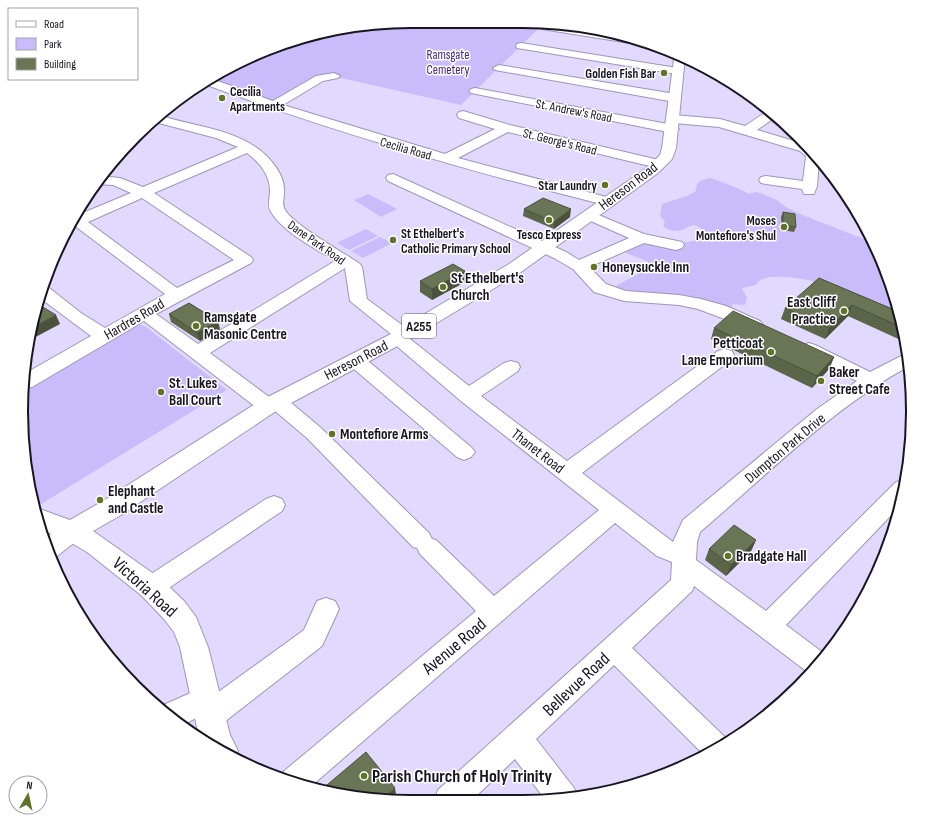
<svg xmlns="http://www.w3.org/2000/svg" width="934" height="823" viewBox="0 0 934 823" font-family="'Sofia Sans Condensed',sans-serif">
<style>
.green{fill:#cabcfa}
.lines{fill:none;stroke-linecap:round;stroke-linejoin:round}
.minor-casing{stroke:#9d96b7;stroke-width:2}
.major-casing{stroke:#9d96b7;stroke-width:2}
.minor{fill:#fff;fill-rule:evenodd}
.major{fill:#fff;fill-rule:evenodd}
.wall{fill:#5b654a}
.shaded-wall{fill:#4a523c}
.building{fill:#6a7556;stroke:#4a523c}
.poi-dot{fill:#5f7425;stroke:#fff;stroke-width:1.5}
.labels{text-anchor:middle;stroke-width:3;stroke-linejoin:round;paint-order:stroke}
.far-park-label{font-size:13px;fill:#44237d;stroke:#fff}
.far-poi-label{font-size:13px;font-weight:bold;fill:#181521;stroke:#fff;text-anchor:end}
.far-street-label{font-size:13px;fill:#181521;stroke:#fff}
.shield{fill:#fff;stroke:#5d5b64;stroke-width:1}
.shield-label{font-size:14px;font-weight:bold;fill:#181521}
.street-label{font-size:15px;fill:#181521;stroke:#fff}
.poi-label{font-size:15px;font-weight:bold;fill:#181521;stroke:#fff;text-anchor:start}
.near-street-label{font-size:18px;fill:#181521;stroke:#fff}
.near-poi-label{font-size:18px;font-weight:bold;fill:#181521;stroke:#fff;text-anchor:start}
.rim{fill:none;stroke:#181521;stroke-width:2}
</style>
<rect width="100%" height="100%" fill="#e1dafe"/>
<g class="green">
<polygon points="412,21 541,26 461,105 323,74 273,103 213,79 239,61 311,34"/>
<path d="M710 178C722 182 739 188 749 194L755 192 760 193 777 200 786 207 800 214 874 243 900 310 901 320C881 310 861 298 840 289 826 283 763 267 756 285L742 288 747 298 745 305 732 304V309L685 305 678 306 663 302 641 303V300L611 289 651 266 647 261 626 253 628 250C637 247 646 243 655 242 671 241 695 247 706 233 690 217 691 231 675 231 671 231 666 228 663 226L665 222 660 216 662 204 687 196 696 191C696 181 701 180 710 178Z"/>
<polygon points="368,194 397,209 381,217 354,200"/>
<polygon points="366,229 378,236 349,250 337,243"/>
<polygon points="380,237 392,243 363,258 351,251"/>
<polygon points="141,325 146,327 227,390 38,506 33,504 22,437 25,390 134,326"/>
</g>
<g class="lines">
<defs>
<g id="minor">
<path d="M537 26C574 27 611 32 646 43L642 45 542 29Z"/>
<polygon points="521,43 677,68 683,71 677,74 517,48 516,46 517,44"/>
<polygon points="499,65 675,94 681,98 675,102 495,70 493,68"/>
<path d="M334 73 340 76 338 78 323 81 283 105 445 154 495 129 459 118 457 115 459 112 463 111 510 125 663 161 665 164 663 167 658 168 508 132 458 158 614 199 616 202 614 205 609 206C472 172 337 133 204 84L212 79 273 101 316 76Z"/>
<polygon points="475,88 673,125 679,129 673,133 471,93 469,91 471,89"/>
<polygon points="769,110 777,116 757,130 804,144 819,160 817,186 814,194 804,194 802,189 766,184 761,183 759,180 761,177 766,176 803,181 806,156 800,151 719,127 674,123 668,119 674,115 720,119 745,126"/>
<path d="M158 115C192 126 232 128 261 151 272 160 284 175 284 189 285 196 281 204 285 210 295 226 343 252 360 264L362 267 367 299 410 331 413 335 410 339 469 386 504 363 511 361 518 363 520 367 518 371 481 396 567 461 718 351 725 349 732 351 734 355 732 359 582 473 673 542 683 520 817 409 857 381 803 353 800 349 803 345 809 343 815 345 870 372 907 353 909 366C831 409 767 475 700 532L697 542 696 560 766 611 896 482 906 480 899 507 786 625 826 655 816 669 810 674 694 586 692 591 632 648 729 741 705 756 614 665 536 739 574 788 577 796 546 801 515 759 471 801H434L438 790 671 580 672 562 657 556 615 523 309 788 280 777 283 772 476 611 420 554 417 548 413 547 307 438 275 411 268 413 261 411 144 321 32 387 25 388 26 373 91 336 40 298 43 286 48 287 81 313 105 328 165 294 75 226H72L78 215 131 193 113 185 96 184 100 176 120 178 143 187 238 147 216 138 151 121ZM247 153C259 162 270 175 270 191 270 198 267 206 271 212 285 234 314 247 335 261L198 344 156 314 251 263 253 260 251 257 154 193ZM142 198 234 260 177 288 88 222ZM345 268 350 301 391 334 389 338 392 342 461 401 599 510 494 596 436 540 432 539 429 533 321 428 283 396 276 394 269 397 210 353Z"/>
<polygon points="393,174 566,252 579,260 629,238 584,218 582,215 584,212 589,211 644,234 682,242 684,245 682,248 676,250 644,243 589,267 606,284 626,291 679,295 701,299 726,306 760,321 763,325 760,329 754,330 698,309 679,305 624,301 594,292 573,269 554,258 388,181 386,178 388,175"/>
<polygon points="355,354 362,356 471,447 475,452 471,457 464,460 457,457 348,364 346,360 348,356"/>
<polygon points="274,496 282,499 285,505 282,511 160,594 151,597 142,594 139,587 142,580 266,499"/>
<polygon points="72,522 80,524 84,531 80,538 56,557 52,558 44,539 64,524"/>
<polygon points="326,598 335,601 339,609 322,646 219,726 209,730 199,726 196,718 181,726 159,707 206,686 216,690 217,693 304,630 317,601"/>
</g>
<polygon id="major" points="675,52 685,57 676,148 672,159 658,173 521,272 405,342 276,411 121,515 93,531 161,579 184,601 196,617 208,647 230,735 238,751 235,759 199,737 180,647 174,632 164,619 141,595 87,552 63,538 41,530 34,509 37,508 70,520 103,501 260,401 391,334 509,264 648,167 660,155 662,148"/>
</defs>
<use href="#minor" class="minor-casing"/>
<use href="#major" class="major-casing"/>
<use href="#minor" class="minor"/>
<use href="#major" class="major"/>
</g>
<g class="wall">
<polygon points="524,209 570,217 554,229 523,216"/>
<polygon points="783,212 796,227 794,232 782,230 781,217"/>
<polygon points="819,278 897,311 900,310 905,342 848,316 825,339 781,319 785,308"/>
<polygon points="420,281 465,282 432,300 420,292"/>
<polygon points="169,314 220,329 200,341 171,322"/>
<polygon points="714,328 834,357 829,369 812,388 711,339"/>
<polygon points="756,540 751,551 726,576 705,560 709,549"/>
</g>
<g class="shaded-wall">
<polygon points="571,209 570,217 554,229 554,222"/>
<polygon points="465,271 465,282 432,300 432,289"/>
<polygon points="852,305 848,316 825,339 829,328"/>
<polygon points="56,315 60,324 28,341 28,336 30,329"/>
<polygon points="218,321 220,329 200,341 197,333"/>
<polygon points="834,357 829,369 812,388 817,376"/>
<polygon points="756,540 751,551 726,576 731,565"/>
<polygon points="395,788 396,795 390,801 381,800"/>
</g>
<g class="building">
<polygon points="543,198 571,209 554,222 524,209"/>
<polygon points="783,212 795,214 796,227 783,225"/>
<polygon points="453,264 465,271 432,289 420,281"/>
<polygon points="819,278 897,311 898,310 900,310 903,328 852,305 829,328 785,308"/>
<polygon points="189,303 218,321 197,333 169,314"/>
<polygon points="38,304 56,315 30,329"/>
<polygon points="733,311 834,357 817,376 714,328"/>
<polygon points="734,525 756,540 731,565 709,549"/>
<polygon points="366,752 395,788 381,800 321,790"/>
</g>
<g class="poi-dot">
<circle cx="664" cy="73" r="4"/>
<circle cx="222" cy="98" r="4"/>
<circle cx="605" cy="185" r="4"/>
<circle cx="549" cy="220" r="4"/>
<circle cx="784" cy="227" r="4"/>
<circle cx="393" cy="240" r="4"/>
<circle cx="594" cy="267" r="4"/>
<circle cx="443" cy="287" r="4"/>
<circle cx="844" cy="311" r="4"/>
<circle cx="196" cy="326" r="4"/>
<circle cx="771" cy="352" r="4"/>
<circle cx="821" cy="381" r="4"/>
<circle cx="161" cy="392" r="4"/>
<circle cx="332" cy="434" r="4"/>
<circle cx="100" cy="500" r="4"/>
<circle cx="728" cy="556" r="4"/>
<circle cx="364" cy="776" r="4"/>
</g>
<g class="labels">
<g class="far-park-label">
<text x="448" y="59">Ramsgate<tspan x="448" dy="15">Cemetery</tspan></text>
</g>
<g class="far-poi-label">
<text x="656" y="78">Golden Fish Bar</text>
<text x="230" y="96" text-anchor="start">Cecilia<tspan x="230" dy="15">Apartments</tspan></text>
<text x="597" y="190">Star Laundry</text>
<text x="776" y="225">Moses<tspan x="776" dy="15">Montefiore's Shul</tspan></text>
<text x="401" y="238" text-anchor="start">St Ethelbert's<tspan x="401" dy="15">Catholic Primary School</tspan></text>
<text x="549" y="239" text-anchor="middle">Tesco Express</text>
</g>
<g class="far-street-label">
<text transform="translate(574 110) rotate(11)" y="5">St. Andrew's Road</text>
<text transform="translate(560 141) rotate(14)" y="5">St. George's Road</text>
<text transform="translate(406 148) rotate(16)" y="5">Cecilia Road</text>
<text transform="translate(317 242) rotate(35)" y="5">Dane Park Road</text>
</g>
<rect class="shield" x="402" y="314" width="34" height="24" rx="3"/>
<g class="shield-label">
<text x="419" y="331">A255</text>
</g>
<g class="street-label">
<text transform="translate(628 186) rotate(-37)" y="5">Hereson Road</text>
<text transform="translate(134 319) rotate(-30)" y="5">Hardres Road</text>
<text transform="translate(356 360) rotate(-27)" y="5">Hereson Road</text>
<text transform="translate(785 448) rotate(-40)" y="5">Dumpton Park Drive</text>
<text transform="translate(538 451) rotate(38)" y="5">Thanet Road</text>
</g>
<g class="poi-label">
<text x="602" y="272">Honeysuckle Inn</text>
<text x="451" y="283">St Ethelbert's<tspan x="451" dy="17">Church</tspan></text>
<text x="836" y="307" text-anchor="end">East Cliff<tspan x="836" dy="17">Practice</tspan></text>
<text x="204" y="322">Ramsgate<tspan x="204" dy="17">Masonic Centre</tspan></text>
<text x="763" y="348" text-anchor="end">Petticoat<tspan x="763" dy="17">Lane Emporium</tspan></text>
<text x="829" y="377">Baker<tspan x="829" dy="17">Street Cafe</tspan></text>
<text x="169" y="388">St. Lukes<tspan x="169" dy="17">Ball Court</tspan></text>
<text x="340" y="439">Montefiore Arms</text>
<text x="108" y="496">Elephant<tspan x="108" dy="17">and Castle</tspan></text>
<text x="736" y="561">Bradgate Hall</text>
</g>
<g class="near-street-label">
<text transform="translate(145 587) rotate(42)" y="6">Victoria Road</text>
<text transform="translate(454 646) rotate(-40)" y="6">Avenue Road</text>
<text transform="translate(576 684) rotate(-43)" y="6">Bellevue Road</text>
</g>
<g class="near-poi-label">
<text x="372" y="782">Parish Church of Holy Trinity</text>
</g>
</g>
<path d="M0 0H934V823H0ZM411 28H523A383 383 0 0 1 906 411V412A383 383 0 0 1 523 795H411A383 383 0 0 1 28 412V411A383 383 0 0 1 411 28Z" fill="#fff" fill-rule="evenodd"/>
<path class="rim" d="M411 28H523A383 383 0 0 1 906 411V412A383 383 0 0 1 523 795H411A383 383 0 0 1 28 412V411A383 383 0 0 1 411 28Z"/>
<rect x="8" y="8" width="130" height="72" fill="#ffffff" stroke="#a3a1a6"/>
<rect x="16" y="21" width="20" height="6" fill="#ffffff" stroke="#a3a1a6"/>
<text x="44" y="28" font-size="12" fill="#181521">Road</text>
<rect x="16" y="38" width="20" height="12" fill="#cabcfa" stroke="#a3a1a6"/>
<text x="44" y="48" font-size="12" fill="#181521">Park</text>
<rect x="16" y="58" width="20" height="12" fill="#6a7556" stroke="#a3a1a6"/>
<text x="44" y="68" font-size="12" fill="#181521">Building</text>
<g transform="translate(28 795) rotate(9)"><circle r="19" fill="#ffffff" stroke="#a3a1a6"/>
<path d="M0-3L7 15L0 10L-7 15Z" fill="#5f7425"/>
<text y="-6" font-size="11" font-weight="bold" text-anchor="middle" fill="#181521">N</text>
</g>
</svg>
